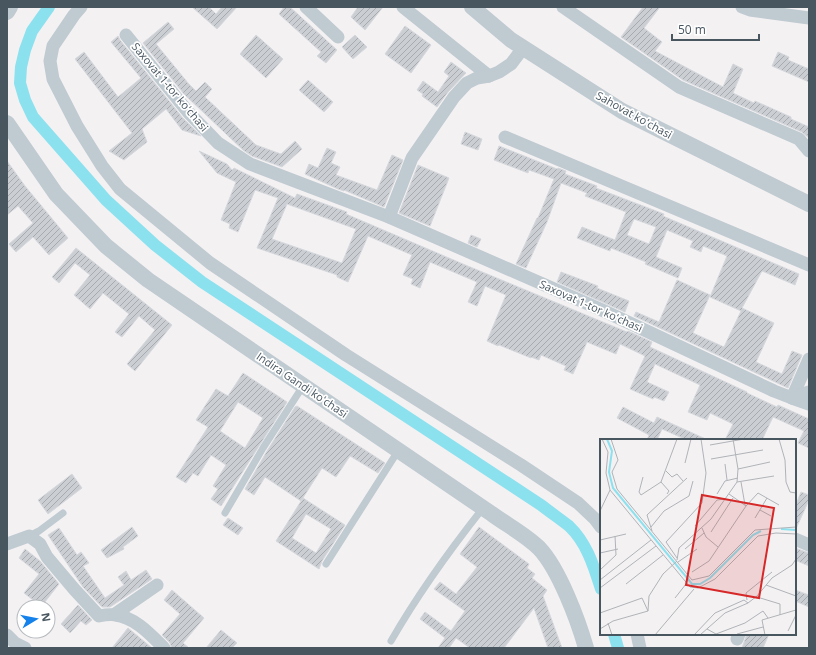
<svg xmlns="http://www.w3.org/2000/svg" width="816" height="655" viewBox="0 0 816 655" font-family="'Open Sans',sans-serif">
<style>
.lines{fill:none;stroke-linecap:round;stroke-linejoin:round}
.canal{stroke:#8ce1ef;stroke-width:12}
.building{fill:url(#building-hatch);stroke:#d5d8dd;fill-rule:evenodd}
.service{stroke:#bfcad1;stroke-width:7}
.minor{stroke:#bfcad1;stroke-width:13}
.tertiary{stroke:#bfcad1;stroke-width:16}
.labels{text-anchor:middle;stroke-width:3.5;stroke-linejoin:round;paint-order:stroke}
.street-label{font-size:11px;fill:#485660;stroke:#fff}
.inset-river{fill:none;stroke:#8ce1ef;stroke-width:2}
.inset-road{fill:none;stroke:#afb3b8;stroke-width:1}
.view{fill:#d62828;fill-opacity:0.15;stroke:#d62828;stroke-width:2}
.inset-edge{fill:none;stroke:#485660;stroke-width:2}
</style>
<defs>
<pattern id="building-hatch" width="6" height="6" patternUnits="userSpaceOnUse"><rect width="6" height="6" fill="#cbcfd4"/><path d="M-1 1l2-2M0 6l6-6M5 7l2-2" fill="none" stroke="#a7abaf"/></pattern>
</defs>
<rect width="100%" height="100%" fill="#f4f1f2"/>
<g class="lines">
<g class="canal">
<path d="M49 7 32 31 25 50 21 67 20 83 25 100 33 117 106 200 155 245 202 282 541 505C550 512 560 519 569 526 587 543 594 567 601 589"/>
<polyline points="614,634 618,648"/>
</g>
</g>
<g class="building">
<polygon points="192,7 209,7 216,14 222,7 237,7 217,29"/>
<polygon points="284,7 290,7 337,50 326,63 317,56 321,52 279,14"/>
<polygon points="358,7 383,7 365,30 351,17"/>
<polygon points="643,7 660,7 644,28 662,42 655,51 723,87 733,64 743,69 733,93 754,103 755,101 791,117 791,119 809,127 809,138 802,132 683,80 621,37"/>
<polygon points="168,22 174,29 156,44 188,83 196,91 205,82 212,89 205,97 256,145 281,154 295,141 302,149 282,167 252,156 243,150 184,94 143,43"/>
<polygon points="405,26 431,45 411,73 385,54"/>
<polygon points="256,35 283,59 266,78 240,54"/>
<polygon points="355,35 367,47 353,59 342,47"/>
<polygon points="118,36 120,40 182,117 201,136 182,130 166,109 142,129 147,142 124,160 109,151 132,133 75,59 84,52 118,97 141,78 111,42"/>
<polygon points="778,52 789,57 788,60 809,69 809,82 772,66"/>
<polygon points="451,62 466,73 448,92 437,107 422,96 423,94 417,90 423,81 438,92 449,76 444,72"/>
<polygon points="308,80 333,102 324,112 299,90"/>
<polygon points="465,132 482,139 478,150 461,144"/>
<path d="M499 146 557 169 558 168 566 171 565 174 597 186 596 188 664 214 663 216 799 274 795 285 762 271 742 308 774 323 756 362 782 374 792 351 802 355 788 388 634 316 636 312 659 322 677 280 710 295 693 333 724 347 741 311 710 297 727 256 703 246 701 252 690 247 693 241 667 230 656 257 682 268 678 278 645 264 646 262 611 248 610 251 577 238 582 227 615 240 626 212 585 196 587 193 561 183 547 222 526 268 516 264 537 218H538L554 179 529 170 528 173 494 160ZM634 219 656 227 649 244 627 235Z"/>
<polygon points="327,148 336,152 331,163 340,167 336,175 377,190 392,155 403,160 384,207 344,190 344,191 338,189 305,174 309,164 318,168"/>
<path d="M199 151 227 164 232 170 234 168 295 198 297 194 347 212 346 214 463 264 627 332 628 331 652 342 650 347 747 392V393L777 407 778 405 809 419V448L798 443 804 431 773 417 762 440H725L733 424 710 413 707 420 688 412 700 385 655 364 647 382 669 392 664 401 654 397 653 399 630 389 645 356 620 344 616 354 587 342 573 374 564 370 566 366 541 355 539 360 531 357V358L499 345 498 346 487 341 506 295 485 286 477 306 468 302 477 282 430 262 420 288 411 284 413 279 403 275 412 255 368 236 348 282 337 277V275L257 248 278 198 255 190 238 232 229 228 230 224 221 220 236 182 217 173ZM287 204 356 229 342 263 272 239Z"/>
<polygon points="7,161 25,186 68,238 49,255 33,237 16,252 9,244 33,223 18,206 7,215"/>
<polygon points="418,165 449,178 430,226 399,213"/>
<polygon points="471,235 481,239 477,247 468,243"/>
<polygon points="76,248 172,325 135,371 127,364 155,330 139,316 122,337 115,332 129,314 103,293 90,309 74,295 90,275 75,263 59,283 52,277"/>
<polygon points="561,272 598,286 597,288 629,301 625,312 557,282"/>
<path d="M243 373 287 402 221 506 211 499 218 489 213 486 226 465 211 455 198 476 193 473 186 483 176 477 208 427 196 420 216 389 228 396ZM238 402 263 418 245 448 220 431Z"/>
<polygon points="297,406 385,463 378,473 350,456 336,477 322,468 301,501 265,477 254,495 245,489 267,451 295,407"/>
<polygon points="623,407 654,423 657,417 708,440 687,440 662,429 657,440 647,440 649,435 617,418"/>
<polygon points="72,474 82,488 48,514 38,500"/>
<polygon points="801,492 809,495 809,500 795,531 795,507"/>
<path d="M303 498 345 525 322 561 319 569 276 541ZM306 514 331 529 316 553 292 538Z"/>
<polygon points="228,518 243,528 238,535 223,525"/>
<polygon points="132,527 138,536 123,547 124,549 107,558 101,550"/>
<polygon points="479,527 529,564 527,568 535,574 532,578 547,590 543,596 562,648 548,648 534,608 504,648 470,648 456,638 449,648 438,648 445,638 420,619 425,612 451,631 465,611 434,589 440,582 456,594 477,567 460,554"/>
<polygon points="59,528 77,555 81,552 89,563 83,566 105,598 124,585 118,577 126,571 131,580 146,570 152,579 110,607 102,607 83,587 48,535"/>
<polygon points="795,548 809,553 809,566 795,560"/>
<polygon points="25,549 40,561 59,584 41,607 27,607 33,600 24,593 39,574 19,558"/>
<polygon points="172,590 204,618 183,643 189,648 172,648 170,643 162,635 180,614 164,600"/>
<polygon points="795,590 809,595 809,607 795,601"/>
<polygon points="78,605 92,620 86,625 81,621 70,633 61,624"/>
<polygon points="128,628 152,648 153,648 112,648"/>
<polygon points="221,630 237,643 232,648 206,648"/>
<polygon points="747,634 769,634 763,648 742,648"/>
</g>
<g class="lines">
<g class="service">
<polyline points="225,513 263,448 303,386"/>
<polyline points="29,536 39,531 63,513"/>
<polyline points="326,564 398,451"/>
<path d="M391 641C418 594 449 551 483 508"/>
</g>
<g class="minor">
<polyline points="81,7 74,15 53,46 50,61 53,79 77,126 102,166 120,189 210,263 346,355 521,465 578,503 595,519 601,527"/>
<polyline points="306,7 338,37"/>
<polyline points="403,7 489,76"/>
<polyline points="563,7 679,87 799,139 809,151"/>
<polyline points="742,7 750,10 809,18"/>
<polyline points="126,35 188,112 218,143 250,164 389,217 602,310 774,391 792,398 809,359"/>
<polyline points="505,137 809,265"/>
<polyline points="389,217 412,158 454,97 467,83 477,78 489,76 499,72 511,64 523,48"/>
<polyline points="792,398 809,404"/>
<polyline points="792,398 809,392"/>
<polyline points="795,539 809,545"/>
<path d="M7 544 29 536 40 544 47 557 74 589 99 616C104 615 110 614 115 615 135 617 151 635 164 648"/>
<polyline points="115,614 157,585"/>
<polyline points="637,634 640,648"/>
<polyline points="7,635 15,643 25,648"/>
<polyline points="737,639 739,634"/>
</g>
<g class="tertiary">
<polyline points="472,7 511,40 622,111 809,204"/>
<polyline points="7,12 10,7"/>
<path d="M7 123 56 194 106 246 148 280 492 514C507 525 526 535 539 548 559 569 578 620 586 648"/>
</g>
</g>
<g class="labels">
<g class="street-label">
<text transform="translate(170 87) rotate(50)" y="4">Saxovat 1-tor koʻchasi</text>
<text transform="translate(634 115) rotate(29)" y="4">Sahovat koʻchasi</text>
<text transform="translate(591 306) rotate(24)" y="4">Saxovat 1-tor koʻchasi</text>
<text transform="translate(302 385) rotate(34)" y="4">Indira Gandi koʻchasi</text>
</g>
</g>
<g transform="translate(600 439)">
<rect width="196" height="196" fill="#f4f1f2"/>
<path class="inset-river" d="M7 0 12 12 9 33 13 49 92 145H100L110 139 153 96 161 92M181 90 196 91"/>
<path class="inset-road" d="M2 0 8 13 6 34 10 51 90 148 98 149 115 140 158 97 176 94 196 95M11 0 18 21 12 33 17 50 92 141 109 137 155 91 196 88M179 0 185 21 186 43 190 53 196 54M110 6 144 0M111 20 163 11M85 24 91 0M125 25 127 41M138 30 170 23M66 32 72 38 77 35 83 42M43 38 39 53 41 56 61 43 77 0M61 43 69 52 67 55M137 43 174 37M141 43 145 66M117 55 125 42 138 39M146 67 158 54 179 66M160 71 171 77M0 72 10 51M155 79 167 59M95 87 117 61 125 60M51 88 64 72 89 57 93 42M102 89 106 98 118 108M52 92 47 76 87 39M111 93 133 59M0 101 26 95M85 110 104 94M0 114 18 110M77 119 66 103 102 64 106 34 101 0M77 121 79 109 111 80 137 43 138 30 133 0M78 123 97 110M0 131 16 116 15 97M92 133 109 122 146 67 129 55M0 141 51 101M26 145 63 116M166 146 196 157M0 149 56 107M157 158 180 165V176M75 159 86 145M147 161 146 154 172 133M48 172 49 157 63 135 77 122M0 174 42 159 48 172M8 184 12 196M0 190 13 182 48 172M107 190 116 195 145 184 163 172 168 179M188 192 196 176M137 195 163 188M55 196 94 150M94 196 115 174 144 161 148 164M100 196 125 174 148 164 157 157 172 139 192 126 196 120M165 196 162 181 196 171"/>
<path class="view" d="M102 56 174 69 159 159 86 146Z"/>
<rect width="196" height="196" class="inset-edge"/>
</g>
<rect width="816" height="655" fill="none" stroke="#485660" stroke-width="16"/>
<g transform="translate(36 619) rotate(80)"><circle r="19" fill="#ffffff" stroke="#b6bbbf"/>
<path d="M0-3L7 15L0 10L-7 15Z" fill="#1581ea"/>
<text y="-6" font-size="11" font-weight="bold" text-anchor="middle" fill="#485660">N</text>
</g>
<path d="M672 34v6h87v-6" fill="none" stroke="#485660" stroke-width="2"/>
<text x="678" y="34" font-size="12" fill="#485660" stroke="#ffffff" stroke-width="3" paint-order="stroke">50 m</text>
</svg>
